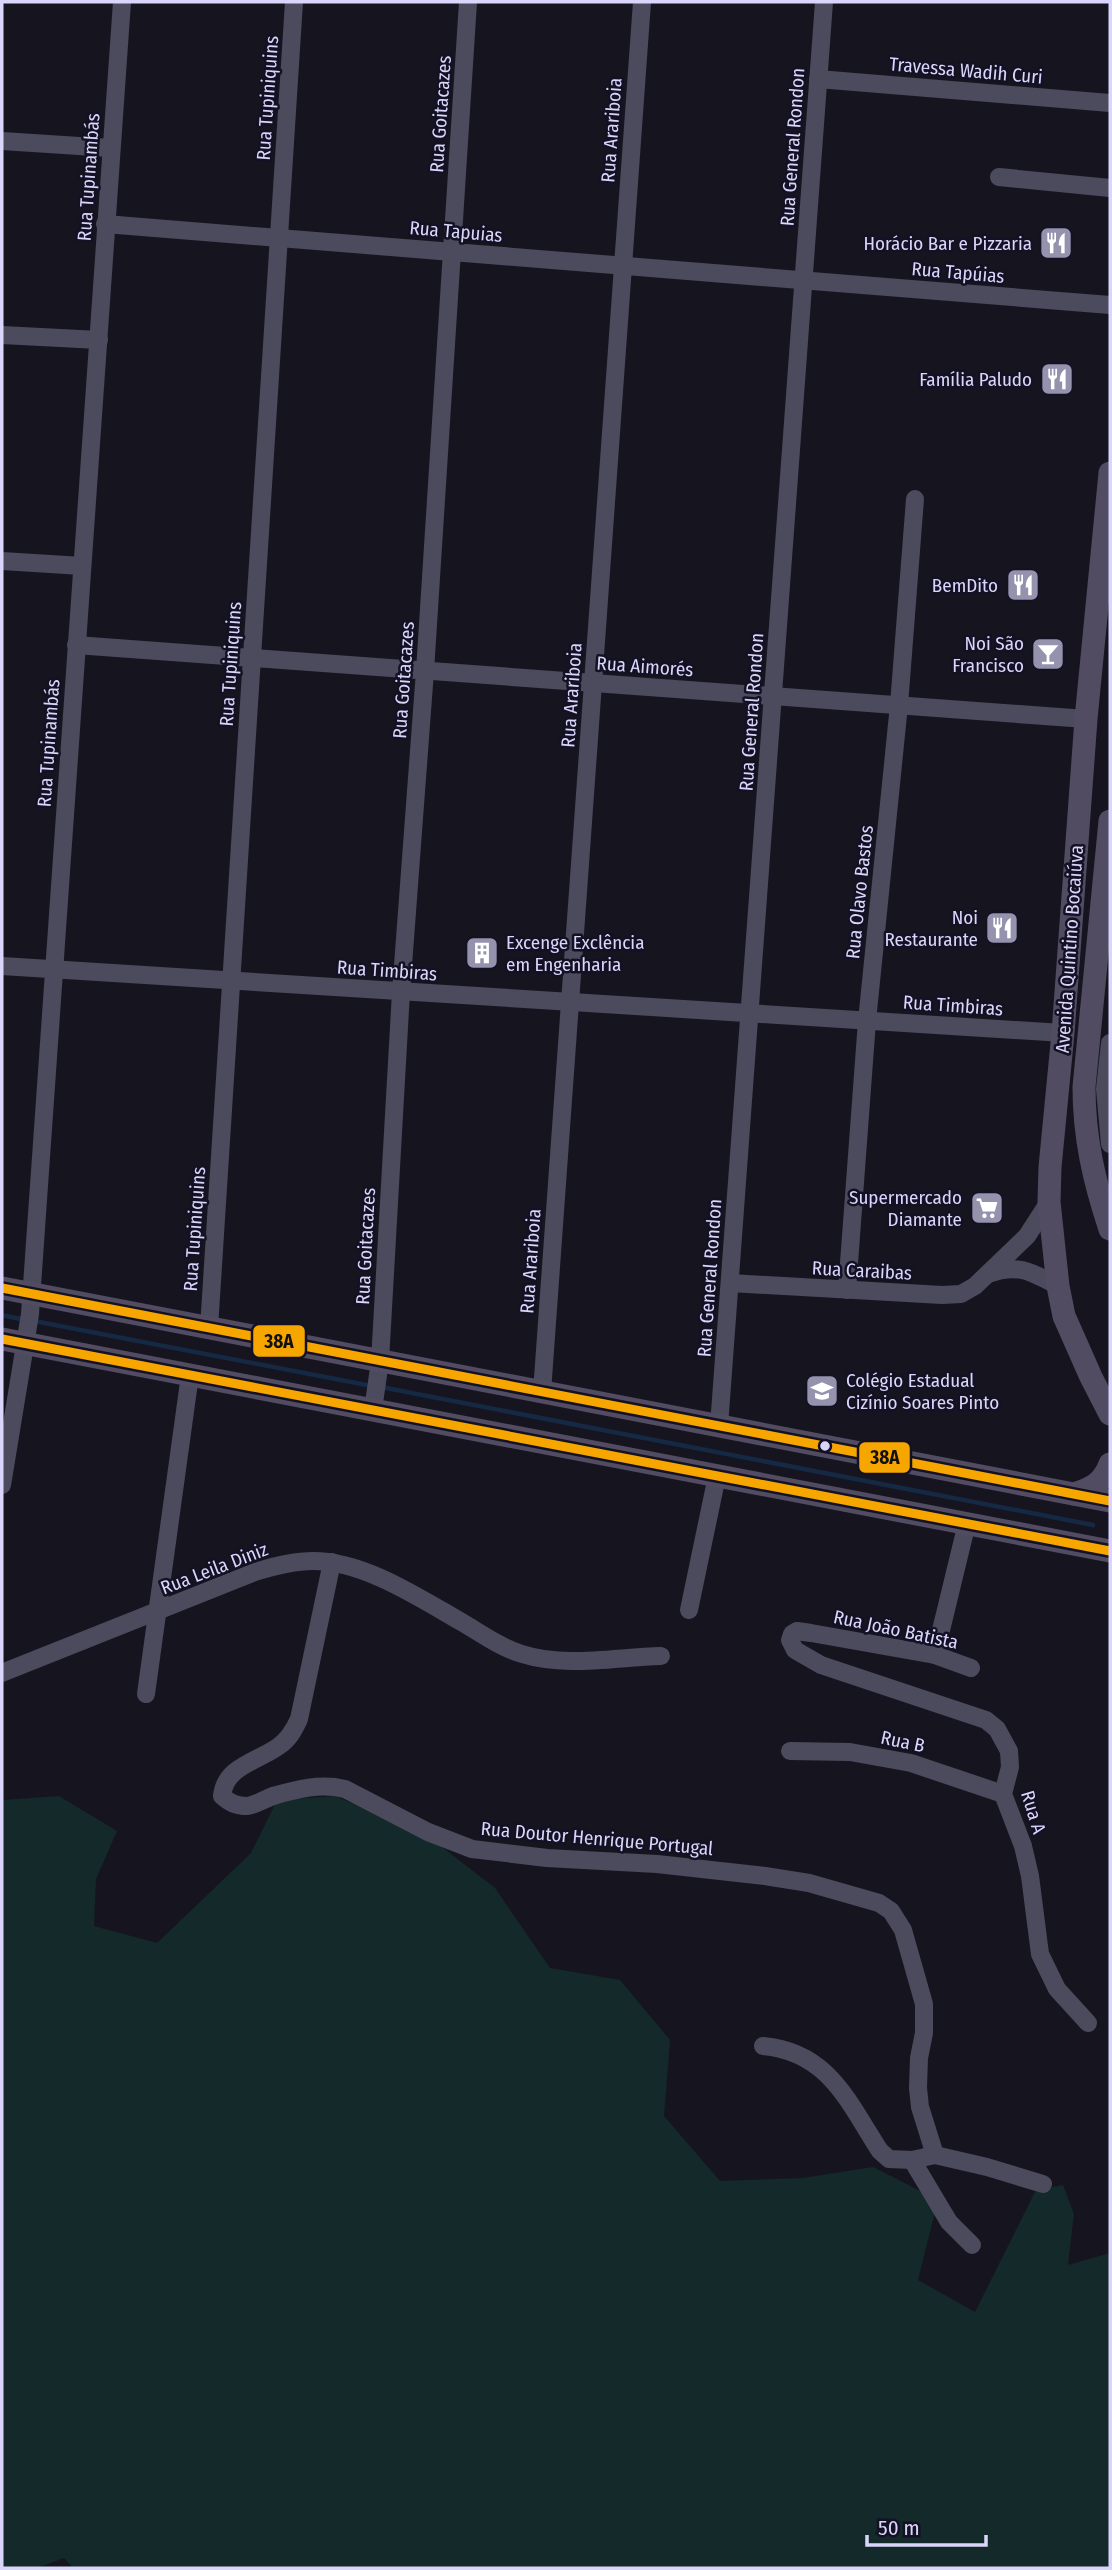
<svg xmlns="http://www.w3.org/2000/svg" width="1112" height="2570" viewBox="0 0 1112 2570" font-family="'Fira Sans Condensed',sans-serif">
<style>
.green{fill:#142929}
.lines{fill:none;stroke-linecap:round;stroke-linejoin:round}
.stream{stroke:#152844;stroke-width:4.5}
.minor{stroke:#4c4b5e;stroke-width:18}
.major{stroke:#524c62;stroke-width:23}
.bus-1-casing{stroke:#131123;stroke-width:14}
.bus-1{stroke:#f7a600;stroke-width:9}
.bus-dot{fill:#dad6fb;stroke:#131123;stroke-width:2.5}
.labels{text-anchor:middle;stroke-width:5;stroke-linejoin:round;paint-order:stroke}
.street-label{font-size:19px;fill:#dad6fb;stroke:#131123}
.poi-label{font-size:19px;fill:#dad6fb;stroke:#131123;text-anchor:end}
.line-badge{stroke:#131123;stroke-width:2.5}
.pale-badge-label{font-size:19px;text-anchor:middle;font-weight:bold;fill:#111}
</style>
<rect width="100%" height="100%" fill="#16151f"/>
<polygon class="green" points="59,1796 117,1831 96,1879 94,1926 157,1943 251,1853 277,1800 335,1796 429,1837 495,1888 550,1968 620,1980 670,2040 664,2116 720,2181 803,2178 873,2167 938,2200 918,2280 975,2312 1036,2190 1063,2185 1074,2214 1068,2265 1110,2253 1110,2568 73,2568 64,2558 37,2568 2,2568 2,1800"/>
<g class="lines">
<g class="stream">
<polyline points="2,1315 25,1320"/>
<polyline points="34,1321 372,1386"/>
<polyline points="381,1387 1093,1525"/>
</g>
<g class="minor">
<polyline points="818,79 1110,103"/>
<polyline points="2,141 110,148"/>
<polyline points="999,177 1110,188"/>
<polyline points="105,224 1110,305"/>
<polyline points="2,335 99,340"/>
<polyline points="2,561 82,566"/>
<polyline points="76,645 1086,719"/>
<polyline points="2,966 1063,1033"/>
<polyline points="1110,1043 1105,1089 1110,1144"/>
<path d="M988 1274C1018 1263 1032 1272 1058 1286"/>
<polyline points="730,1283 942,1295 961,1294 975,1286 1027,1236 1049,1202"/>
<polyline points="847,1290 867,1021 899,705 915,499"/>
<polyline points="209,1328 294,2"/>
<polyline points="542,1392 642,2"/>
<polyline points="373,1410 380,1361 401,992 425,671 468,2"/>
<polyline points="719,1426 824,2"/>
<polyline points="2,1485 30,1314 122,2"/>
<path d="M332 1562 299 1719C294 1730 289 1739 279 1746 257 1762 225 1766 222 1796 230 1803 236 1806 247 1806 256 1805 265 1799 273 1796 297 1789 321 1783 345 1789L428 1832 472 1849 547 1858 657 1864 765 1876 809 1883 879 1903 891 1911 903 1930 924 2004V2033L919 2058 918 2088 920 2107 935 2155"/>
<polyline points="689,1610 717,1476"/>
<polyline points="935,1655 967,1523"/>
<polyline points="971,1668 935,1655 811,1633 797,1631 792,1634 790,1640 795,1650 821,1665 986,1720 997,1729 1009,1751 1010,1767 1003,1794 1023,1846 1030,1876 1040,1954 1057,1989 1088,2023"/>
<path d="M2 1673 255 1572C274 1566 293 1561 313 1561 365 1561 421 1599 465 1624 483 1635 502 1648 522 1654 566 1668 616 1657 661 1656"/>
<polyline points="146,1694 190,1375"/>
<polyline points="790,1751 850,1752 911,1763 1003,1794"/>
<path d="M763 2046C829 2052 848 2102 880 2151L889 2159 912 2160"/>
<polyline points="972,2245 949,2222 912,2160 935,2155 987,2167 1043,2184"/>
</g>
<g class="major">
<polyline points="1110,473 1086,719 1063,1033 1050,1167 1049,1202 1058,1286 1064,1316 1091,1377 1110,1414"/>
<path d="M1110 821 1084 1087C1084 1137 1094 1181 1110 1229"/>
<polyline points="2,1288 1110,1501"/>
<polyline points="2,1339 1110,1551"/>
<path d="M1074 1494C1092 1488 1103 1483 1110 1464"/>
</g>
<defs>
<g id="bus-1">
<polyline points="2,1288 1110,1501"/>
<polyline points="2,1339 1110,1551"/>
</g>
</defs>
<use href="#bus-1" class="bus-1-casing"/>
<use href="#bus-1" class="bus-1"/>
</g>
<defs>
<symbol id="restaurant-square" viewBox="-11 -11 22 22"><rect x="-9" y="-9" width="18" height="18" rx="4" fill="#9592ae" stroke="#131123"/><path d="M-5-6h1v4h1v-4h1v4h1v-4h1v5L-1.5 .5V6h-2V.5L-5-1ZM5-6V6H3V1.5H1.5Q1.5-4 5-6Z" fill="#fff"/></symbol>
<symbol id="bar-square" viewBox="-11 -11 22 22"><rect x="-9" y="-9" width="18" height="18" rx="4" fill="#9592ae" stroke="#131123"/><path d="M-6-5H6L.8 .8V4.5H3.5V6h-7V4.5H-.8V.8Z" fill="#fff"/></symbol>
<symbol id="building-square" viewBox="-11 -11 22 22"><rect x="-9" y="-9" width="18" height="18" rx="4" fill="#9592ae" stroke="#131123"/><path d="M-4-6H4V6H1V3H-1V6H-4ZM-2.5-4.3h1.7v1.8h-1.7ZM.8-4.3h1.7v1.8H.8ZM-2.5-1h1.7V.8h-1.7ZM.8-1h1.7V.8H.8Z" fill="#fff"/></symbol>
<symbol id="supermarket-square" viewBox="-11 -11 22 22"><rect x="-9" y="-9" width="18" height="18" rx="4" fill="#9592ae" stroke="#131123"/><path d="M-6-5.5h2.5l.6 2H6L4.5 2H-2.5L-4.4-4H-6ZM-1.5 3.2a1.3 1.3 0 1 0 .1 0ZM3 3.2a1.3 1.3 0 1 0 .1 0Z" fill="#fff"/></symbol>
<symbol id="school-square" viewBox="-11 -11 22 22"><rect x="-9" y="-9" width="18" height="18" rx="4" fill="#9592ae" stroke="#131123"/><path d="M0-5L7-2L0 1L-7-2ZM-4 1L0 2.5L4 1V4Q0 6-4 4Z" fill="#fff"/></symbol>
</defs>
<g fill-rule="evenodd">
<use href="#restaurant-square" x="1037" y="224" width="38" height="38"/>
<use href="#restaurant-square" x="1038" y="360" width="38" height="38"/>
<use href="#restaurant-square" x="1004" y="566" width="38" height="38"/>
<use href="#bar-square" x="1029" y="635" width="38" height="38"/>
<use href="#restaurant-square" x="983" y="909" width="38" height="38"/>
<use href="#building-square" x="463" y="934" width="38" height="38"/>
<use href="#supermarket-square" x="968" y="1189" width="38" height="38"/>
<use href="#school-square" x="803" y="1372" width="38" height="38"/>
</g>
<circle class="bus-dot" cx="825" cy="1446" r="6"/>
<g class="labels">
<g class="street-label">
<text transform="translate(966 70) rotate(5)" y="7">Travessa Wadih Curi</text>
<text transform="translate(267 98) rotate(-86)" y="7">Rua Tupiniquins</text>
<text transform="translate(440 114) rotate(-86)" y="7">Rua Goitacazes</text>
<text transform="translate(611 130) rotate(-86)" y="7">Rua Arariboia</text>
<text transform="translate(792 147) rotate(-86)" y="7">Rua General Rondon</text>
<text transform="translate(88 177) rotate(-86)" y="7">Rua Tupinambás</text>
<text transform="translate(456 231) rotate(5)" y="7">Rua Tapuias</text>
<text transform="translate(958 272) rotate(5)" y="7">Rua Tapúias</text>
<text transform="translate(230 664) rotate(-86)" y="7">Rua Tupiniquins</text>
<text transform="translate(645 666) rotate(4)" y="7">Rua Aimorés</text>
<text transform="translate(403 680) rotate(-86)" y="7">Rua Goitacazes</text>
<text transform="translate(571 695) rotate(-86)" y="7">Rua Arariboia</text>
<text transform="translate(751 712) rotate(-86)" y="7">Rua General Rondon</text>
<text transform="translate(48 743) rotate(-86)" y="7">Rua Tupinambás</text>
<text transform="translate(859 892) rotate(-84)" y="7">Rua Olavo Bastos</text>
<text transform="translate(1069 949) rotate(-86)" y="7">Avenida Quintino Bocaiúva</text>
<text transform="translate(387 970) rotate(4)" y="7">Rua Timbiras</text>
<text transform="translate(953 1005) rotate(4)" y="7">Rua Timbiras</text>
<text transform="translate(194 1229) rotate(-86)" y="7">Rua Tupiniquins</text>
<text transform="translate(365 1246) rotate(-87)" y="7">Rua Goitacazes</text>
<text transform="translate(530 1261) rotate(-86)" y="7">Rua Arariboia</text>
<text transform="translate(862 1270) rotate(3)" y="7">Rua Caraibas</text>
<text transform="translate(709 1278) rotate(-86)" y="7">Rua General Rondon</text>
<text transform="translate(214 1568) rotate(-21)" y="7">Rua Leila Diniz</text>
<text transform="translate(896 1629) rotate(12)" y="7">Rua João Batista</text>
<text transform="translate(903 1741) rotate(12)" y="7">Rua B</text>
<text transform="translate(1034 1812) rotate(73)" y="7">Rua A</text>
<text transform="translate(597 1838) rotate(5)" y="7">Rua Doutor Henrique Portugal</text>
</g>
<g class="poi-label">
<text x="1032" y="250">Horácio Bar e Pizzaria</text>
<text x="1032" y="386">Família Paludo</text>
<text x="998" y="592">BemDito</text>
<text x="1024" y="650">Noi São<tspan x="1024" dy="22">Francisco</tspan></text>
<text x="978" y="924">Noi<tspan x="978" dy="22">Restaurante</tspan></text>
<text x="506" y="949" text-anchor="start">Excenge Exclência<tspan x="506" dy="22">em Engenharia</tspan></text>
<text x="962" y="1204">Supermercado<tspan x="962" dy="22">Diamante</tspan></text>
<text x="846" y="1387" text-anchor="start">Colégio Estadual<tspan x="846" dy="22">Cizínio Soares Pinto</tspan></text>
</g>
</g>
<g class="line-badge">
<rect x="252" y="1324" width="54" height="34" rx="7" fill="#f7a600"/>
<rect x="858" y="1441" width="53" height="33" rx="7" fill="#f7a600"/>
</g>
<g class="pale-badge-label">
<text x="279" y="1348">38A</text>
<text x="885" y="1464">38A</text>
</g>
<rect width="1112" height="2570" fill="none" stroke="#dad6fb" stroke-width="7"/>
<path d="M867 2535v10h119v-10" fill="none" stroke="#dad6fb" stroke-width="3.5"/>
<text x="878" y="2535" font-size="21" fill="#dad6fb" stroke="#131123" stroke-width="5" paint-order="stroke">50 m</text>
</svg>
